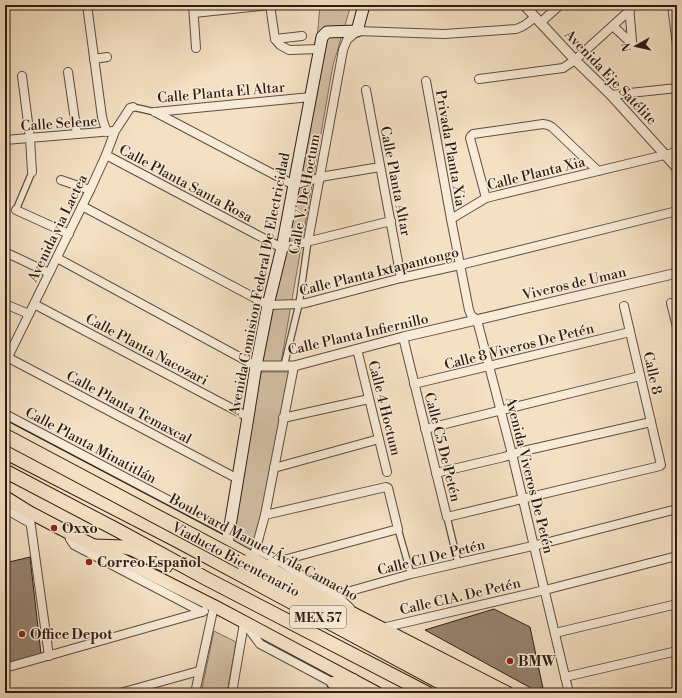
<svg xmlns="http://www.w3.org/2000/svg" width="682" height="698" viewBox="0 0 682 698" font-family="'Libre Bodoni',serif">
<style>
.green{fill:#d3bfa5;stroke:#816e5c}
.building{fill:#95826f;stroke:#2f1c13}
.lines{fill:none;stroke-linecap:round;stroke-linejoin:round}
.pedestrian-casing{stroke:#604d3f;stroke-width:8}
.minor-casing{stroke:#604d3f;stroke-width:10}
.tertiary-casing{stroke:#604d3f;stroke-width:11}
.secondary-casing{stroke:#2f1c13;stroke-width:13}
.primary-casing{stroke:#2f1c13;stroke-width:14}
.trunk-casing{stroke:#2f1c13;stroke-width:15}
.motorway-casing{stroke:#2f1c13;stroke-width:16}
.pedestrian{stroke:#f8ebd8;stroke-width:5.5}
.minor{stroke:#f8ebd8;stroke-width:8}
.tertiary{stroke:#f8ebd8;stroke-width:9}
.secondary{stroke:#f8ebd8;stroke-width:11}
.primary{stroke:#f4e0c3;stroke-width:12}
.trunk{stroke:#f4e0c3;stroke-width:13}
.motorway{stroke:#f4e0c3;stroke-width:14}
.motorway-bridge-casing{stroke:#2f1c13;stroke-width:16;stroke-linecap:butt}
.motorway-bridge{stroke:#f4e0c3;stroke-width:14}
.poi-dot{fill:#8f2418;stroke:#f8ebd8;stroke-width:1.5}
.labels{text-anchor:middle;stroke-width:3;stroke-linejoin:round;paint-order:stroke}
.shield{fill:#f8ebd8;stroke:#6b5a4e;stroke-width:1}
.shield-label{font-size:13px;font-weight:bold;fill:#2f1c13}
.street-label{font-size:14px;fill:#2f1c13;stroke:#f8ebd8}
.poi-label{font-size:14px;font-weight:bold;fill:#2f1c13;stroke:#f8ebd8;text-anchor:start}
</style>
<rect width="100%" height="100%" fill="#f4e0c3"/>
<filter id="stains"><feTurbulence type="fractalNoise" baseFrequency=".005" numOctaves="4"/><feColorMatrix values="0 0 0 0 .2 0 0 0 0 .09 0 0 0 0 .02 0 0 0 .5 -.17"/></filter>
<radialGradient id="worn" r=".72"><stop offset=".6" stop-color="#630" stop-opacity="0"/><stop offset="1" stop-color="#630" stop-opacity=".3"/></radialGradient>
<g class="green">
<polygon points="320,5 351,5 333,65 281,362 256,362 314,73"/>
<polygon points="260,372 291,372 259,562 227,544"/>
<polygon points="214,631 236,642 227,693 201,693"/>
</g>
<g class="building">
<polygon points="30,557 41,654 5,664 5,563"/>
<polygon points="494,609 530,627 544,693 540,693 425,630"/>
</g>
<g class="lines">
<defs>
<g id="pedestrian">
<polyline points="133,107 155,112"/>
<polyline points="16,210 32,172"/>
<polyline points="284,366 299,304 308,241"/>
<polyline points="447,517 458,563"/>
<polyline points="398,529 411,574"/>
</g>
<g id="minor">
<polyline points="87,5 102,117 104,124 107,132"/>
<polyline points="193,5 196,48"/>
<polyline points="270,5 275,39 280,45 289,50 320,49"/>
<polyline points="672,5 677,45"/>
<polyline points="629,6 632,41"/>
<polyline points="194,13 270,5"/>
<polyline points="540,23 560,5"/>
<polyline points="613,26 630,42 632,41"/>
<polyline points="275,39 302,36"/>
<polyline points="94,59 107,57"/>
<polyline points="68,72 77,134"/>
<polyline points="22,76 30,138 32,172"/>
<polyline points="479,79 563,68 575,60 630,10"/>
<polyline points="426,81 451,219 469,310 471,315 477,320 512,454 569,693"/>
<polyline points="366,90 401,278"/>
<polyline points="611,95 677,88"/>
<polyline points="155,112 294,185 326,176 380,167"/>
<polyline points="155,112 311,97"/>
<polyline points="5,140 113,131"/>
<polyline points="106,155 282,248 391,221"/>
<polyline points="61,180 90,190"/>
<polyline points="486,198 470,138 471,136 473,134 543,124 548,125 552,127 598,171"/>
<polyline points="82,206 268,305 299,304 306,303 401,278 460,265 677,211"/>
<polyline points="16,210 69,234"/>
<polyline points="451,219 486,198 677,152"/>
<path d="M308 241 341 61 343 50 347 40 357 31 444 34 516 29C524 27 529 22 535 17"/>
<polyline points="5,252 49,273"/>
<polyline points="57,258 256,366"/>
<polyline points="671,303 677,327"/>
<polyline points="5,304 29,314"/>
<polyline points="34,304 248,417"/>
<polyline points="403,337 447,517 660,466 661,465 624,306"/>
<polyline points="357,349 387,472"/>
<polyline points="5,356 238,479"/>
<polyline points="5,363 90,190 106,155 115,131 130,108 133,107"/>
<polyline points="414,384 630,332"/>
<polyline points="5,414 229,532"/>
<polyline points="283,418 369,399"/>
<polyline points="425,429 640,376"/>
<polyline points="274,468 379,439"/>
<polyline points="436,473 504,457 519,452 651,422"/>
<polyline points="5,509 30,523"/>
<polyline points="29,512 49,656"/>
<polyline points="265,515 386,487 388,488 398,529 265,565"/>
<polyline points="69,533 70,539 74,545 202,612 204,611"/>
<polyline points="256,549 279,561 320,587 336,595 350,608"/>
<polyline points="253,559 265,515 294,366"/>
<polyline points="336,595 411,574 541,544 677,509"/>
<polyline points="245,624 260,644 352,693"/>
<polyline points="382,628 545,590 677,556"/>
<polyline points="555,633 677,604"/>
<polyline points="5,668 202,612"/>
<polyline points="565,677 677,651"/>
<polyline points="120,693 199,671"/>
<polyline points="195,693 214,606"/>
<polyline points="232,693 244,623"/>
</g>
<g id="tertiary">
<polyline points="524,5 575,60 611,95 677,168"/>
<polyline points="256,366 294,366 403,337 677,273"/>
</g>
<polyline id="secondary" points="227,544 248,417 256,366 268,305 282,248 322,37 327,32 357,31 364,5"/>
<g id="primary">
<polyline points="5,427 227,544 327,600 508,693"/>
<polyline points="5,497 29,512 69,533 214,606 377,693"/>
<polyline points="333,683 353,680 358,693"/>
</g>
<g id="trunk">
<polyline points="5,452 176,540 460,693"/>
<polyline points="5,471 119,531 207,579 427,693"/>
<polyline points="94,546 124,547 132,549 166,566"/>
</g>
<polyline id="motorway" points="242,562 487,693"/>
</defs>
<use href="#pedestrian" class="pedestrian-casing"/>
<use href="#minor" class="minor-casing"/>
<use href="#tertiary" class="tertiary-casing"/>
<use href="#secondary" class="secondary-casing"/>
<use href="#primary" class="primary-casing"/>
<use href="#trunk" class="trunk-casing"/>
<use href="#motorway" class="motorway-casing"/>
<use href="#pedestrian" class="pedestrian"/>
<use href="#minor" class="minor"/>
<use href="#tertiary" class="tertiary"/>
<use href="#secondary" class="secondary"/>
<use href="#primary" class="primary"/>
<use href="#trunk" class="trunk"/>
<use href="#motorway" class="motorway"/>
<defs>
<polyline id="motorway-bridge" points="5,436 242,562"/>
</defs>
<use href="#motorway-bridge" class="motorway-bridge-casing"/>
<use href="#motorway-bridge" class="motorway-bridge"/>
</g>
<g class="poi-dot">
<circle cx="54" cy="528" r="4"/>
<circle cx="89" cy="562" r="4"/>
<circle cx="22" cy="634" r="4"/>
<circle cx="510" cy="661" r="4"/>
</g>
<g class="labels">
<rect class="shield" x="290" y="606" width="56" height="22" rx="3"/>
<g class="shield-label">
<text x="318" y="622">MEX 57</text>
</g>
<g class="street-label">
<text transform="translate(611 77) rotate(46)" y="5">Avenida Eje Satélite</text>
<text transform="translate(221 92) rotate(-5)" y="5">Calle Planta El Altar</text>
<text transform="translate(59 123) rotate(-4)" y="5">Calle Selene</text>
<text transform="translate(451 148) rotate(80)" y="5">Privada Planta Xia</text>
<text transform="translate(536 173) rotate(-14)" y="5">Calle Planta Xia</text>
<text transform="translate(396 181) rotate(79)" y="5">Calle Planta Altar</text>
<text transform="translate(186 183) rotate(28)" y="5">Calle Planta Santa Rosa</text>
<text transform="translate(304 194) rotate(-80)" y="5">Calle V. De Hoctum</text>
<text transform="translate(57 228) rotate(-64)" y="5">Avenida via Lactea</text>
<text transform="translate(379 271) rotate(-14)" y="5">Calle Planta Ixtapantongo</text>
<text transform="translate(574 283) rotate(-13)" y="5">Viveros de Uman</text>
<text transform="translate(259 284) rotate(-79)" y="5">Avenida Comision Federal De Electricidad</text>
<text transform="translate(358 334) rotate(-13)" y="5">Calle Planta Infiernillo</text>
<text transform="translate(519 346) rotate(-14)" y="5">Calle 8 Viveros De Petén</text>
<text transform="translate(147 349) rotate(28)" y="5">Calle Planta Nacozari</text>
<text transform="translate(653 373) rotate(77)" y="5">Calle 8</text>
<text transform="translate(129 407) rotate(28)" y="5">Calle Planta Temaxcal</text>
<text transform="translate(385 408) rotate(76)" y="5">Calle 4 Hoctum</text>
<text transform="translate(91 445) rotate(28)" y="5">Calle Planta Minatitlán</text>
<text transform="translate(443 447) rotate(76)" y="5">Calle C5 De Petén</text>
<text transform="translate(530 475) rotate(76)" y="5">Avenida Viveros De Petén</text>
<text transform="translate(264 547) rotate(28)" y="5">Boulevard Manuel Ávila Camacho</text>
<text transform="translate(431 557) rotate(-14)" y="5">Calle C1 De Petén</text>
<text transform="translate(236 559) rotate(28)" y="5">Viaducto Bicentenario</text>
<text transform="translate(460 596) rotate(-13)" y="5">Calle C1A. De Petén</text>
</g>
<g class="poi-label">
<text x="62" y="533">Oxxo</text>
<text x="97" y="567">Correo Español</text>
<text x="30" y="639">Office Depot</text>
<text x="518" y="666">BMW</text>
</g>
</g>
<rect width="682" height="698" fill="none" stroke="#f4e0c3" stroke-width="20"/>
<rect x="6" y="6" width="670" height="686" fill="none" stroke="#2f1c13" stroke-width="2"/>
<rect x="10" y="10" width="662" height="678" fill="none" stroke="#2f1c13"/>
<g transform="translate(636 46) rotate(262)" stroke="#f8ebd8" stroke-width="3" paint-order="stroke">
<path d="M0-3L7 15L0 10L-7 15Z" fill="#2f1c13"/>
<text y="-6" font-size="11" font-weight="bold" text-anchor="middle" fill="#2f1c13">N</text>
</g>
<rect width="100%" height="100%" filter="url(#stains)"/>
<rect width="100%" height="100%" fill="url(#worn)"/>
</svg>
